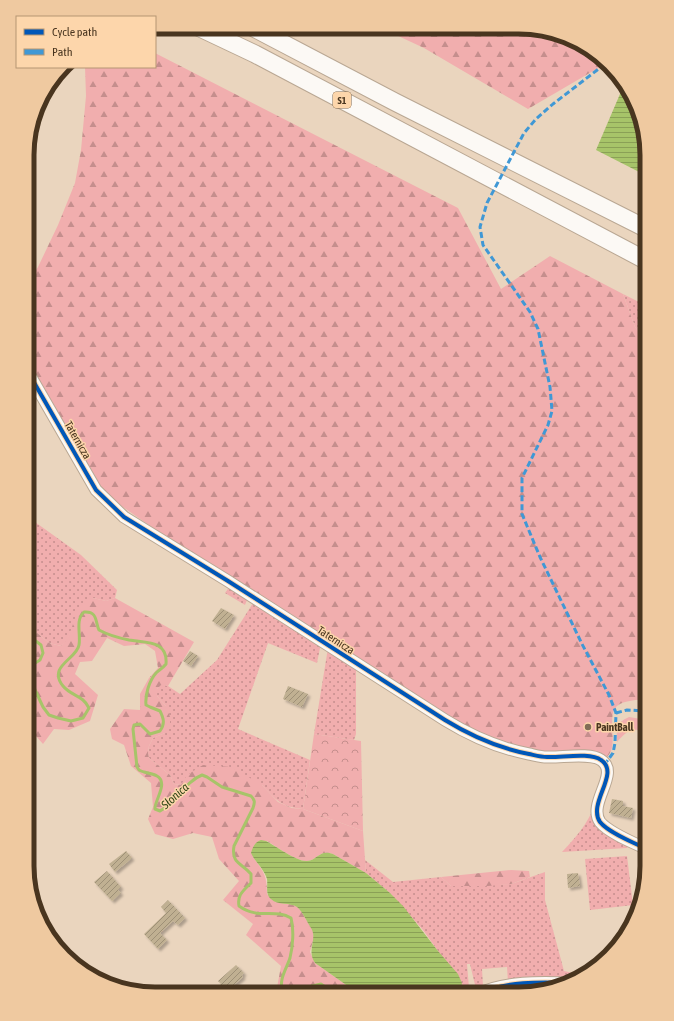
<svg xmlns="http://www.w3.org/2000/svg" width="674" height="1021" viewBox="0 0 674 1021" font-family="'Asap Condensed',sans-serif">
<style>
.built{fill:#f4cda1}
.grass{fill:url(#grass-dots)}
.forest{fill:url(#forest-firs)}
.park{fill:url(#park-crowns)}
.water{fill:url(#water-rules)}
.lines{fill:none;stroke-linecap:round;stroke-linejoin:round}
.stream{stroke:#a7c469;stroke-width:3}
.building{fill:url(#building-hatch);filter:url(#shadow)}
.minor-casing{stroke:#b9a793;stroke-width:13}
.highway-casing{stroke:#b9a793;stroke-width:19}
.minor{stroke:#fcf9f5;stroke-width:11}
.highway{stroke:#fcf9f5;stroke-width:17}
.quiet{stroke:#4098d5;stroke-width:3;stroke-dasharray:6 3;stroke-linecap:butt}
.cycleway-casing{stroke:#fdd6ab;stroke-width:6}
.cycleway{stroke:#0057b8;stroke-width:4}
.poi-dot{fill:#816d57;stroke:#fdd6ab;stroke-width:1.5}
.labels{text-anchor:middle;stroke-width:3;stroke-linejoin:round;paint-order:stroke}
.shield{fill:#fdd6ab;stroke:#7f6549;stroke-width:1}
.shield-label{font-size:10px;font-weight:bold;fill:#49351f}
.street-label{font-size:11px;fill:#49351f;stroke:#fdd6ab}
.poi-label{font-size:11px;font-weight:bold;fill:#49351f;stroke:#fdd6ab;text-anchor:start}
.water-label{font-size:12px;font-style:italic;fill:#324617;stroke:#fdd6ab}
.rim{fill:none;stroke:#49351f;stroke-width:5}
</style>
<defs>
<pattern id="grass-dots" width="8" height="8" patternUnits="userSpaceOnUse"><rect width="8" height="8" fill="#f1aeae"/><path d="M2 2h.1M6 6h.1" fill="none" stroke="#c58e8d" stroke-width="1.8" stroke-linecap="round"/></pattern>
<pattern id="forest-firs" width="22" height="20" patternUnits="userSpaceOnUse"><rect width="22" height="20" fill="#f1aeae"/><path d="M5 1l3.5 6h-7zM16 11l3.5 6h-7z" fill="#c58e8d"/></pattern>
<pattern id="park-crowns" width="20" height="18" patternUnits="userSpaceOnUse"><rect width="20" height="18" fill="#f1aeae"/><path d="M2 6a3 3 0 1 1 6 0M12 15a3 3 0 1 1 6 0" fill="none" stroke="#c58e8d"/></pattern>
<pattern id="water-rules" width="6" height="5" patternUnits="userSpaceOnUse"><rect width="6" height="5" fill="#a7c469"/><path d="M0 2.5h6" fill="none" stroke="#8aa056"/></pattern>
<pattern id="building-hatch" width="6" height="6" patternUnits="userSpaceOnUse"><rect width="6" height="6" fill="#c0b092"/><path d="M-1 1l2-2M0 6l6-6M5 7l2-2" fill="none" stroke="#9e9077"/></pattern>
<filter id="shadow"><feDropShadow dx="2.5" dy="2.5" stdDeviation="1" flood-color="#0004"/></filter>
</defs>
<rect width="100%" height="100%" fill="#ead5be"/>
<polygon class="built" points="536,986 561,986 516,994 522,989"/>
<g class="grass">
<polygon points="623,294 647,306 647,342 635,327"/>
<polygon points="28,517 81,555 117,590 115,598 106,601 93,598 73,627 66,642 61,646 49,643 36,632 27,628"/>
<polygon points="230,586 247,597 247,600 245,605 225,593"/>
<path d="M253 603 321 643 317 663 268 643 238 729 310 760 303 809C281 807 276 800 262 785H181L174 784 170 775 149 758 148 753 149 746 153 738 165 733 166 706 157 696V689L161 684 168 686 180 694 217 660Z"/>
<polygon points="328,648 356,666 356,734 354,740 314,734"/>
<path d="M595 804 594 814 629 844 627 848 562 852C576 837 588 824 595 804Z"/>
<polygon points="627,856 633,905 590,910 585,859"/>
<polygon points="365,860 393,882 441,877 451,886 511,884 545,872 545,900 564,971 582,975 573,981 508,982 507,967 482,969 483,986 476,989 470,964 467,964 469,988 468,994 460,994 461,990 438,951 423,930 390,893 366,873"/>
</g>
<g class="forest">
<polygon points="381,28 536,28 597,53 605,64 528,109 424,48"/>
<path d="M155 53 458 208 501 289 550 256 623 294 635 327 647 342V699C638 700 624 700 617 706 605 717 621 749 605 758L546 754 488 741 228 580 97 489 28 370V283L38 267 58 225 75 183 81 150 86 96 85 67H155Z"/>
<path d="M93 598 106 601 115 598 194 642 168 686 161 685 157 689V696L166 706 170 717V725L165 733 153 738 149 746 148 753 149 758 170 775 174 784 181 785 187 775 203 765 231 767 262 785 278 802 292 808 303 809 363 831 366 873 333 854C319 849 318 860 307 861 297 862 276 846 267 841L253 857C264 872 267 876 267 894L276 902 294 905 299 908 313 930 314 937 310 952 315 963 359 994 276 993 281 966 246 935 253 924 223 900 239 881 219 859 212 837 193 833 173 839 155 834 148 819 153 807 151 783 131 766 124 745 112 739 110 729 124 709 140 710V694L149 678 158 668 155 651 145 644 124 646 107 638 92 661 80 662 75 674 98 695 90 721 69 730 54 729 43 744 27 726V653L34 647 31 641 27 642V628L36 632 49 643 61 646C77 632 71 604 93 598Z"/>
<path d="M629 717 647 720V732C632 727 627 731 617 742 617 729 615 723 629 717Z"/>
<polygon points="511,870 529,871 530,877 511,884 488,886 451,886 441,877"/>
</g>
<polygon class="park" points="314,734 361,741 363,831 303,809"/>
<g class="water">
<polygon points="623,87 637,106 647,155 647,176 596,150"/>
<path d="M261 840 266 841C276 846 297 862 307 861 318 860 319 849 333 854L366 873 390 893 403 906 438 951 458 974 462 983 460 994H359L315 963C306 950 318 939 311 928 307 922 303 912 297 907 290 902 278 906 271 899 265 894 268 886 267 879 264 869 255 862 251 853 253 846 255 842 261 840Z"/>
</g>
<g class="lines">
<g class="stream">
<path d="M27 637 33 639 41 645 43 653 40 660 32 665 29 671 30 679 43 707 49 715 58 718 71 721 83 718 89 708C83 695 71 696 63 686 47 666 77 659 79 645 81 634 75 620 84 612 98 611 95 622 99 630 108 635 119 638 129 640 146 643 168 640 166 664 163 668 159 670 156 673 149 681 145 695 146 705L150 707 160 711C164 719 165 724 160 731L150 734 140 724 134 725 133 729 137 767 139 770C144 773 152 773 157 776 169 783 154 801 155 809L160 811C176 802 186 781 202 775L207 777 222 787 251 796C255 800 255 802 253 808L234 846C231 864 242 863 251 874V883C243 891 237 895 239 906 258 920 275 908 291 918 294 929 293 946 290 958 286 970 278 980 283 993"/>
<path d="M300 993 308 987 321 984C325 986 327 989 326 993"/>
</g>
</g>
<g class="building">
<polygon points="221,608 234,615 225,629 212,621"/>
<polygon points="190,651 198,656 191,666 183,661"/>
<polygon points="288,686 308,694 302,707 283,699"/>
<polygon points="612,799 623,801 623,806 633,808 631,818 609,813"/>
<polygon points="126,851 132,858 115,872 109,864"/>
<polygon points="107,871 121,887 118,890 121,893 112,901 94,882"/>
<polygon points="578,873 580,886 568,888 567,874"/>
<polygon points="168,900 185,918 178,925 173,921 160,933 167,940 158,949 144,934 166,913 161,907"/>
<polygon points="236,965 244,973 242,975 243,977 225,993 211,993 221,984 218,981"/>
</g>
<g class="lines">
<defs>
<g id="minor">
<path d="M28 372 96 490 124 517 228 581 445 720C471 736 498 748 529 754 534 755 541 757 547 757 560 758 590 752 601 760 621 773 587 803 600 822 609 833 634 843 647 849"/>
<path d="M478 994C504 981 542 982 569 983"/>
</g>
<g id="highway">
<polyline points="198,27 255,54 647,261"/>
<polyline points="252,27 395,102 647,229"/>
</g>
</defs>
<use href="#minor" class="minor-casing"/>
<use href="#highway" class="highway-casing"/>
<use href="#minor" class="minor"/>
<use href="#highway" class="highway"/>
<g class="quiet">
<polyline points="605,64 553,104 536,119 524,133 487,203 480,227 483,245 530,312 538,329 550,387 552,411 548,425 522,478 522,514 540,557 582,644 609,695 616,713 615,743 613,753 605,764"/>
<polyline points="616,713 627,710 647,711"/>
</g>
<defs>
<g id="cycleway">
<path d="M28 372 96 490 124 517 228 581 445 720C471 736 498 748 529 754 534 755 541 757 547 757 560 758 590 752 601 760 621 773 587 803 600 822 609 833 634 843 647 849"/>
<path d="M478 994C504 981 542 982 569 983"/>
</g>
</defs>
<use href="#cycleway" class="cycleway-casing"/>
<use href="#cycleway" class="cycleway"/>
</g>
<circle class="poi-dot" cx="588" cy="727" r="4"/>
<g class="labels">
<rect class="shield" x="333" y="92" width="18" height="16" rx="3"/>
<g class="shield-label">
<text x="342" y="104">S1</text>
</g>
<g class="street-label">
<text transform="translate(78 440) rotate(60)" y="4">Taternicza</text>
<text transform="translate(336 640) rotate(33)" y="4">Taternicza</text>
</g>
<g class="poi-label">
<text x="596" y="731">PaintBall</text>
</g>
<g class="water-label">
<text transform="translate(175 796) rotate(-42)" y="4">Słonica</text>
</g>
</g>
<path d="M0 0H674V1021H0ZM155 34H519A121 121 0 0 1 640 155V866A121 121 0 0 1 519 987H155A121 121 0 0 1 34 866V155A121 121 0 0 1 155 34Z" fill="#efc9a0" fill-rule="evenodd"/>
<path class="rim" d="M155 34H519A121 121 0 0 1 640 155V866A121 121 0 0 1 519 987H155A121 121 0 0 1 34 866V155A121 121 0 0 1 155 34Z"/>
<rect x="16" y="16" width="140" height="52" fill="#fdd6ab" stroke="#b59673"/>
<rect x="24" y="29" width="20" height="6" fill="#0057b8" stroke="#b59673"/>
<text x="52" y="36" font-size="12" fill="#49351f">Cycle path</text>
<rect x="24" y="49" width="20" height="6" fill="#4098d5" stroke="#b59673"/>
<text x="52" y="56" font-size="12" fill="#49351f">Path</text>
</svg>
